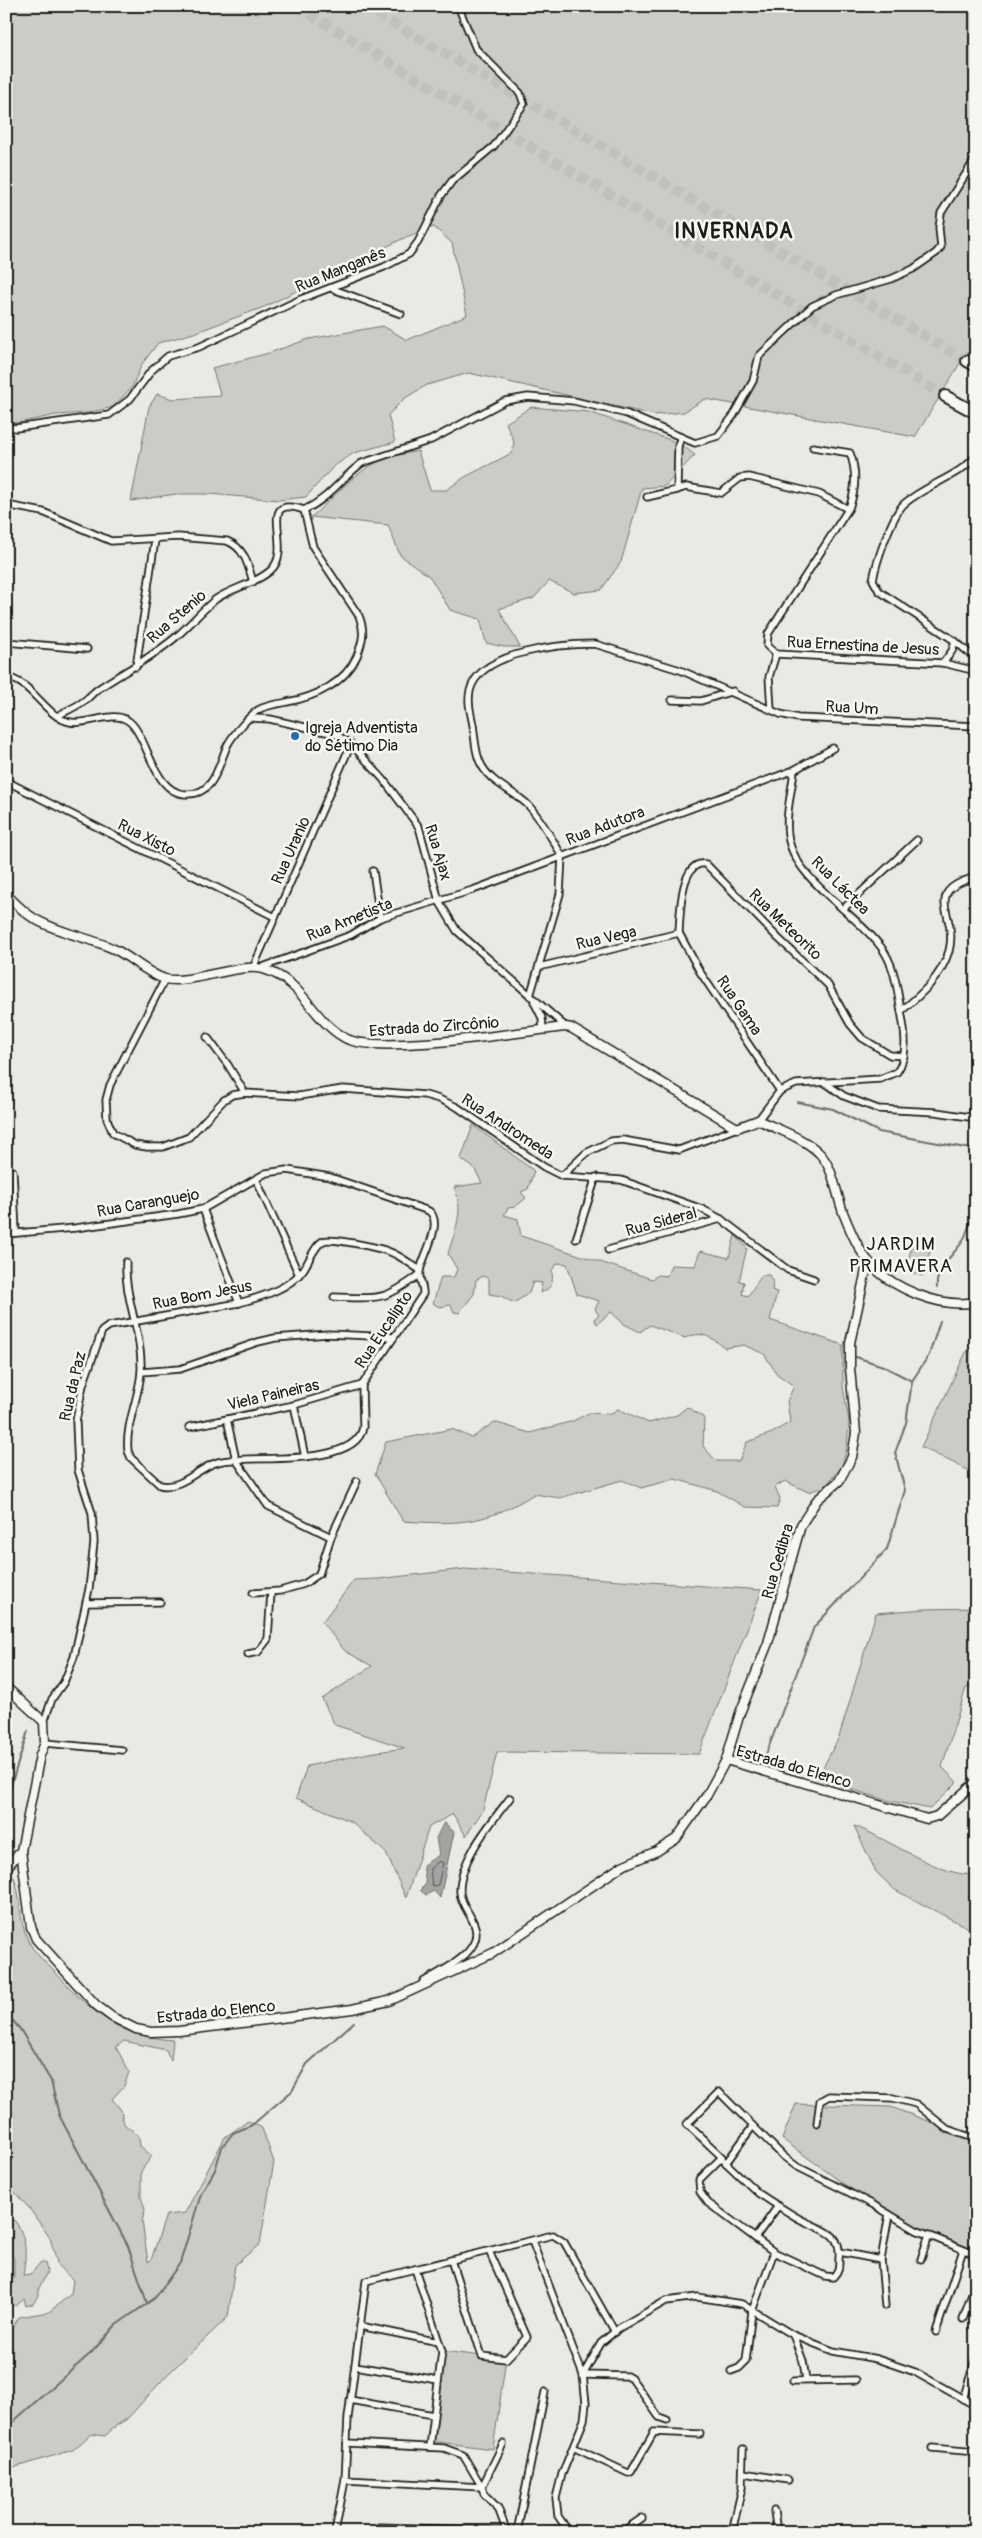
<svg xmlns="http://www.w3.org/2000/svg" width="982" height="2538" viewBox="0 0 982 2538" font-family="Pangolin,sans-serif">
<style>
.green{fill:#cbcbc7;stroke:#747472}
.water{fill:#a3a3a1;stroke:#6d6d6c}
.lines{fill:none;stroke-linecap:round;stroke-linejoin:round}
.shore{stroke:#525251;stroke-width:1}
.stream{stroke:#6d6d6c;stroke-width:2}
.highway-tunnel{stroke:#c0c0bd;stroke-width:10;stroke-dasharray:10 5;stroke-linecap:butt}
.street-casing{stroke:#1c1c1c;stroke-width:9}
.secondary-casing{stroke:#1c1c1c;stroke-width:11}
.highway-casing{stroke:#1c1c1c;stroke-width:14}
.street{stroke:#f6f6f2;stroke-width:5.5}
.secondary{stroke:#f6f6f2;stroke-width:8}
.highway{stroke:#f6f6f2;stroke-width:10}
.poi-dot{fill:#1f6fb2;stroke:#f6f6f2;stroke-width:2}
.labels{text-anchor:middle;stroke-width:5;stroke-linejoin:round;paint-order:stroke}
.street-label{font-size:16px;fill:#1c1c1c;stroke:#f6f6f2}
.poi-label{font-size:16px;fill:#1c1c1c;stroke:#f6f6f2;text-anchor:start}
.quarter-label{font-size:19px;letter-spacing:1px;fill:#1c1c1c;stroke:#f6f6f2}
.district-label{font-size:21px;font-weight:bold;letter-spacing:1px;fill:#1c1c1c;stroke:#f6f6f2}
</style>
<rect width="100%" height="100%" fill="#e9e9e5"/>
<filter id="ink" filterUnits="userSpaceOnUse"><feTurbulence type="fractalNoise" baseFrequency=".02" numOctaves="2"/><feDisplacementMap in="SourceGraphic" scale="10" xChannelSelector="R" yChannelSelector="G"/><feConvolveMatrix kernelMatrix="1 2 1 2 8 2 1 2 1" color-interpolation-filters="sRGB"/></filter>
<g filter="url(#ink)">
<g class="green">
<polygon points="6,6 976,6 976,356 967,352 915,437 705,399 684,412 654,415 469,373 427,385 405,398 388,415 395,442 354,453 334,466 306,497 279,500 209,494 176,494 131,501 149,407 157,394 173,399 221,396 212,368 269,353 309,339 383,326 407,340 467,315 452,243 434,227 406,237 264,307 194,333 158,343 142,364 132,387 113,407 87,413 56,415 18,423 6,422"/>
<path d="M531 407 589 412 679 443 695 455 665 486 642 488 621 562 601 590 574 593 549 581 534 598 499 609 520 647H504L486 643 480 619 450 610 430 577 400 555 388 525 311 517C333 499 351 475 377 462 388 456 405 454 418 451L430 490H446L465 477 512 453 514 442 506 423Z"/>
<path d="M473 1125 534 1171 528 1189 521 1192 526 1198 515 1207 508 1208 504 1215 518 1219 521 1236 652 1279 658 1275 667 1276 671 1265 695 1266 700 1251 729 1258 735 1235 747 1248 739 1281 744 1282 742 1294 748 1296 762 1275H769L773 1282 772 1290 777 1292 770 1320 843 1345V1387L849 1421 847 1447 842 1467 824 1487 808 1492 785 1481 775 1487 780 1498 777 1508 745 1507 717 1491 675 1479 641 1488 622 1480 560 1498 534 1494C487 1524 458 1525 403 1521L375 1474 386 1442 452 1429 472 1438 494 1422 530 1433 573 1421 589 1413 610 1414 618 1409 649 1423 677 1415 687 1407 704 1418 703 1446 716 1461H739L747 1442 772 1433 790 1422 787 1401 794 1386 777 1374 764 1354 744 1345 725 1348C711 1337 702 1330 685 1338L650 1325 640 1332 624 1324 611 1312 597 1324 594 1319 599 1315 595 1309 599 1301 577 1294 567 1264 558 1263 552 1270C553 1284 553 1287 540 1293L542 1283 533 1282 529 1293 514 1303 501 1296 489 1294V1279L483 1276 476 1280 474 1294 459 1313 454 1312 451 1305 439 1307 433 1303 441 1277H454L457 1269 448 1254C455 1230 465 1211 454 1187L482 1183 474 1168 461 1159Z"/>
<polygon points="914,1240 932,1246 922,1276 905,1270"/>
<polygon points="967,1350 976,1354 976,1474 921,1447"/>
<polygon points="464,1569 762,1590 699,1754 497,1752 483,1810 466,1836 453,1814 429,1827 406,1898 386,1853 352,1822 296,1798 307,1766 369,1753 405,1748 335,1725 322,1699 372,1666 345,1651 322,1622 354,1580 378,1579"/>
<polygon points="976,1608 976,1686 966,1688 942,1767 957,1782 930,1809 890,1801 817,1779 839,1737 876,1613 924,1609"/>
<path d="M854 1826C886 1837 945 1880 976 1874V1932L895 1890 876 1872Z"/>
<path d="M10 1875 14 1877C22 1897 18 1920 28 1940 33 1952 46 1963 55 1972 92 2012 116 2036 173 2040L171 2061 166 2050 124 2041 116 2047 129 2072 124 2086 112 2099 121 2110 124 2124 139 2136 140 2146 152 2156 141 2171V2196L145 2210 142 2221 148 2262 151 2260 166 2215 185 2213 225 2137 248 2121 262 2128 274 2162 260 2244 235 2265 228 2317 168 2374 127 2419 117 2425 105 2436 91 2434 73 2450 6 2470V2338L19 2317 49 2312 71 2294 73 2280 58 2266 50 2238 29 2208 6 2183V1878Z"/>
<polygon points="796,2104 891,2107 976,2139 976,2255 916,2230 866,2200 782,2139"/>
<path d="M6 2219 15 2221C28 2239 26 2256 23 2276L30 2275 40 2263H45L47 2272 39 2288V2296L33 2304 26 2306 24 2299 16 2306 6 2302V2289L9 2287 6 2275 14 2278V2258L6 2250Z"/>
<polygon points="442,2351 506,2359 493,2449 429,2441"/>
</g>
<polygon class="water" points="444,1822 454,1832 440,1898 434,1891 426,1895 420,1890 426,1884 423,1865 439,1855 436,1838"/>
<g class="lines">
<polygon class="shore" points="440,1861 443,1863 438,1885 432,1886 430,1869"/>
<g class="stream">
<polyline points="797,1102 833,1109 879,1132 976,1150"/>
<path d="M937 1288C935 1268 952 1257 962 1242 969 1231 971 1217 976 1205"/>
<polyline points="856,1357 883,1366 912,1381"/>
<polyline points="765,1757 814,1627 887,1549 905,1490 895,1453 906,1423 912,1381 929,1355 940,1321"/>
<polyline points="6,1801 28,1731"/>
<polyline points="6,2013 20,2029 51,2081 59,2115 128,2246 147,2303"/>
<polyline points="6,2428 91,2353 116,2325 155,2298 180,2263 201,2194 215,2170 222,2147 233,2133 252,2125 292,2091 307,2064 354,2022"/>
</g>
<g class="highway-tunnel">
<polyline points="296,6 945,396"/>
<polyline points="364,6 967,361"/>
</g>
<defs>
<g id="street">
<polyline points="333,289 401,314"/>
<polyline points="6,427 16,428 109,415 130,399 151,371 168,356 199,347 301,299 384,267 409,254 418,242 441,196 452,181 494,146 524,104 520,93 476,49 458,6"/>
<path d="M813 447 850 453C857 472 856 490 849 508L768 634 767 646 776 654 943 663 976 671"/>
<path d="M976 457C956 477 927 485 905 503 892 514 876 563 873 580L879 591 955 641 976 659"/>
<polyline points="677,490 686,487 721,493 740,478 749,477 819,494 848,509"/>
<polyline points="647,497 677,490 678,446 681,437"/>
<path d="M6 505 43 512 111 541 178 537 227 541C245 548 248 565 253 582"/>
<polyline points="6,642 87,649"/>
<polyline points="943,663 952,651 955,641"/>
<polyline points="136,667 155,540"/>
<path d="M6 676C13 679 21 682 26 687 39 698 53 719 70 722 90 726 116 707 132 724 149 742 154 792 185 794 215 796 218 765 228 744 233 735 249 716 258 710 266 705 279 704 287 702 316 697 345 683 357 656 363 641 365 630 359 616L313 547 304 510"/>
<polyline points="672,700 701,701 733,691"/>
<polyline points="771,709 769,677 776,654"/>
<path d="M57 716C66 711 76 707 84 701 89 698 93 692 98 689 125 671 153 657 177 636 191 624 202 610 216 599 232 588 255 584 270 571 296 549 253 493 304 510 329 499 341 478 362 463L431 440 505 401 528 397 574 401 627 414 695 443 718 436 734 415 753 381 759 356 812 306 836 295 891 279 913 269 936 253 941 247 939 228 941 213 976 158"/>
<polyline points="251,718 270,719 335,734 351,744 383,779 419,827 439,901 457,931 566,1027"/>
<path d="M794 770C792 791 785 814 788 835 793 879 856 913 881 947 895 965 897 989 901 1011"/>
<polyline points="6,781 275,917"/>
<path d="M562 856C552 839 542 820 528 805 514 791 492 784 482 766 475 755 475 738 473 725 471 714 467 702 470 691 479 651 562 644 595 644L680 670 780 714 798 718 976 726"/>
<polyline points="373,871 380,918"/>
<polyline points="843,909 917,840"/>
<path d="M679 933C680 916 680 859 706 864L778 938 828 985 850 1024 862 1038 890 1055 904 1056"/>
<polyline points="679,933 700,972 780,1091"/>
<polyline points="539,967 679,933"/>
<polyline points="253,968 351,744"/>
<polyline points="260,968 351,935 380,918 473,890 794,770 833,748"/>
<polyline points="165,979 110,1085 106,1100 107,1119 113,1133 135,1145 147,1147 163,1147 189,1137 224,1100 232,1095 245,1093 299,1096 343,1089 425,1095 439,1099 457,1107 544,1167 562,1176 621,1180 702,1209 721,1219 788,1270 814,1279"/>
<polyline points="530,996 560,894 562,856"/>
<polyline points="534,1002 542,1018 543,1030"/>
<polyline points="207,1037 228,1065 245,1093"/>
<polyline points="824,1082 844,1096 878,1109 936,1112 976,1118"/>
<path d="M758 1120 780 1091 796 1084 880 1079 897 1072C909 1054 905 1032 901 1011 922 994 941 977 949 951 959 914 920 892 976 877"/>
<polyline points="13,1171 16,1233"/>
<polyline points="562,1176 586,1153 611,1141 623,1140 679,1150 737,1128"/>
<polyline points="256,1179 299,1275"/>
<polyline points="203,1209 239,1303"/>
<path d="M6 1234 75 1228 178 1214 203 1209 266 1173 287 1170 330 1177 429 1211C444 1223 423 1255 420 1271 418 1279 424 1286 423 1294L362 1385"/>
<polyline points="576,1239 596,1177"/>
<polyline points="608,1250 721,1219"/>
<path d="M126 1262C124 1299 143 1334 141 1372 139 1398 125 1425 128 1451L131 1458 160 1485C181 1490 197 1469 215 1463 225 1459 238 1460 249 1459 276 1458 358 1462 363 1427L362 1385"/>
<path d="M334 1297C378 1298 383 1302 419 1275"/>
<polyline points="141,1372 180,1369 258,1342 275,1338 328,1334 394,1337"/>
<polyline points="294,1405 305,1457"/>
<polyline points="227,1419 236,1460 268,1506 331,1537"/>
<polyline points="189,1427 294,1405 362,1385"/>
<polyline points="253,1593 280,1591 304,1584 319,1574 331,1537 357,1481"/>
<polyline points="86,1603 160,1602"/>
<polyline points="248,1654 258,1652 268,1639 271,1592"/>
<path d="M44 1722 52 1699 64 1682 74 1657 89 1589 94 1542 92 1513 78 1470 76 1421 83 1385 102 1331 109 1326 239 1303C261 1297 289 1289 303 1270 309 1262 314 1246 323 1241 330 1237 381 1248 390 1252 401 1256 410 1264 420 1270"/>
<polyline points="45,1743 122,1750"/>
<path d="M423 1982C442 1970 486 1952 474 1924 470 1913 461 1905 460 1892 459 1860 491 1823 510 1798"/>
<polyline points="817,2123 820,2101 829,2096 893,2098 916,2104 947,2129 976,2139"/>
<polyline points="725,2161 726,2163 753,2126"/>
<polyline points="726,2163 758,2193 778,2206 755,2238"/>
<polyline points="532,2241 583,2375 627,2376 632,2379 659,2417 667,2420"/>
<path d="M774 2252 825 2276 833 2277C839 2271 839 2267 839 2259 842 2233 824 2231 806 2222 796 2218 787 2211 778 2206"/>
<polyline points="840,2252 881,2260"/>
<polyline points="921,2259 929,2235"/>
<polyline points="451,2260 482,2356 506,2359 527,2337 489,2251"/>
<polyline points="415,2269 442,2351 430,2447"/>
<polyline points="885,2306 881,2260 889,2214"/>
<polyline points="963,2319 976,2283"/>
<polyline points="360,2326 439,2342"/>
<polyline points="936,2332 963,2250"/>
<polyline points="793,2335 803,2361 806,2380"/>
<polyline points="355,2366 438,2380"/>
<polyline points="731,2371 739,2368 746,2361 752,2311 774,2252 708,2203 700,2192 699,2180 722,2157 687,2124 719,2092 783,2156 796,2166 872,2204 916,2230 976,2255"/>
<polyline points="793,2381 856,2380"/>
<polyline points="963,2399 976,2358"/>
<polyline points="350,2400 433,2415"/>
<polyline points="503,2444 482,2487 484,2494 498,2508 507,2532"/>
<polyline points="575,2448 628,2473 631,2472 654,2432 700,2434"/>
<polyline points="932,2448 976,2452"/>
<polyline points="743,2473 788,2480"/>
<polyline points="345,2480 482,2487 463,2455 444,2448 347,2443"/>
<polyline points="774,2511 777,2532"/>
<polyline points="379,2527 507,2531"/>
<polyline points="335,2532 345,2480 348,2418 366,2281 553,2235 564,2242 615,2332"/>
<polyline points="517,2532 545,2392"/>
<polyline points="549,2532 555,2530 568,2531"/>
<polyline points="569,2532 558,2516 556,2498 562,2474 584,2420 586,2403 583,2375 601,2343 619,2328 666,2301 697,2297 742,2304 793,2335 833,2351 877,2359 915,2372 976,2406"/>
<polyline points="622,2532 642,2518"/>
<polyline points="732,2532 742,2488 743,2449"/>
</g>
<g id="secondary">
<path d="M6 894C15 903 24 913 35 919 60 934 90 937 116 950 130 957 150 975 165 979 190 985 241 962 263 969 304 981 311 1019 345 1038 376 1056 524 1031 566 1027L571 1028 737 1128 758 1120C777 1129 807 1139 821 1155 834 1170 837 1197 844 1215 850 1230 859 1251 869 1262 892 1289 941 1309 976 1302"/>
<polyline points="6,1687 44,1722 45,1743 40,1755 21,1851 31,1927 36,1939 96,2005 112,2017 136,2029 151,2032 179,2031 352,2009 389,2001 493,1953 622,1866 657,1851 676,1839 707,1795 726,1760 740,1713 768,1643 801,1525 817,1500 839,1481 852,1457 856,1433 850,1368 850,1343 868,1261"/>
<polyline points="726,1760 927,1819 937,1816 976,1782"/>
<polyline points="6,1868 21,1851"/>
</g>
<g id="highway">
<polyline points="967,361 976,366"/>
<polyline points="945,396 976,413"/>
</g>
</defs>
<use href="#street" class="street-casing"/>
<use href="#secondary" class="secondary-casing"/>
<use href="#highway" class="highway-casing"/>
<use href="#street" class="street"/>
<use href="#secondary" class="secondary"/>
<use href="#highway" class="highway"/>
</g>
</g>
<circle class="poi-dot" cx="295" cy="736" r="5"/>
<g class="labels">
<g class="street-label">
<text transform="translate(340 269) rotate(-22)" y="6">Rua Manganês</text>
<text transform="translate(176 616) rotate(-41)" y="6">Rua Stenio</text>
<text transform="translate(863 645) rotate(3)" y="6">Rua Ernestina de Jesus</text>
<text transform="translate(852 707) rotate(3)" y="6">Rua Um</text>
<text transform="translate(605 825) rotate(-21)" y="6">Rua Adutora</text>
<text transform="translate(147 837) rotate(27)" y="6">Rua Xisto</text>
<text transform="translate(290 850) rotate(-66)" y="6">Rua Uranio</text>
<text transform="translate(439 852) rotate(73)" y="6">Rua Ajax</text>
<text transform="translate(841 885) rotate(45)" y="6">Rua Láctea</text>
<text transform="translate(349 919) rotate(-22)" y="6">Rua Ametista</text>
<text transform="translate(786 924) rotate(44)" y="6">Rua Meteorito</text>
<text transform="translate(606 937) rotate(-13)" y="6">Rua Vega</text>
<text transform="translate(740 1005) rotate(56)" y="6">Rua Gama</text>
<text transform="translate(434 1026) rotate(-4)" y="6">Estrada do Zircônio</text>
<text transform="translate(508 1126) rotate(33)" y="6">Rua Andromeda</text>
<text transform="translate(148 1202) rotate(-10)" y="6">Rua Caranguejo</text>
<text transform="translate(661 1221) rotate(-15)" y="6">Rua Sideral</text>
<text transform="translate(202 1294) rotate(-11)" y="6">Rua Bom Jesus</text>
<text transform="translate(383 1329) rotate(-56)" y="6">Rua Eucalipto</text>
<text transform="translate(72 1386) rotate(-77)" y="6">Rua da Paz</text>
<text transform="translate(273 1394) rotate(-13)" y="6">Viela Paineiras</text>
<text transform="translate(777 1561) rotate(-74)" y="6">Rua Cedibra</text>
<text transform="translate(794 1766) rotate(16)" y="6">Estrada do Elenco</text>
<text transform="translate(216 2011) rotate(-6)" y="6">Estrada do Elenco</text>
</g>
<g class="poi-label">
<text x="305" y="733">Igreja Adventista<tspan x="305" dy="18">do Sétimo Dia</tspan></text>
</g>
<g class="quarter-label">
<text x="901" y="1250">JARDIM<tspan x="901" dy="22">PRIMAVERA</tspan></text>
</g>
<g class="district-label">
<text x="734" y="238">INVERNADA</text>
</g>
</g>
<rect width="982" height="2538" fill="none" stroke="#f6f6f2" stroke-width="25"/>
<rect x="12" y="12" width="957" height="2513" fill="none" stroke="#1c1c1c" stroke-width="2" filter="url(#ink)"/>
</svg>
